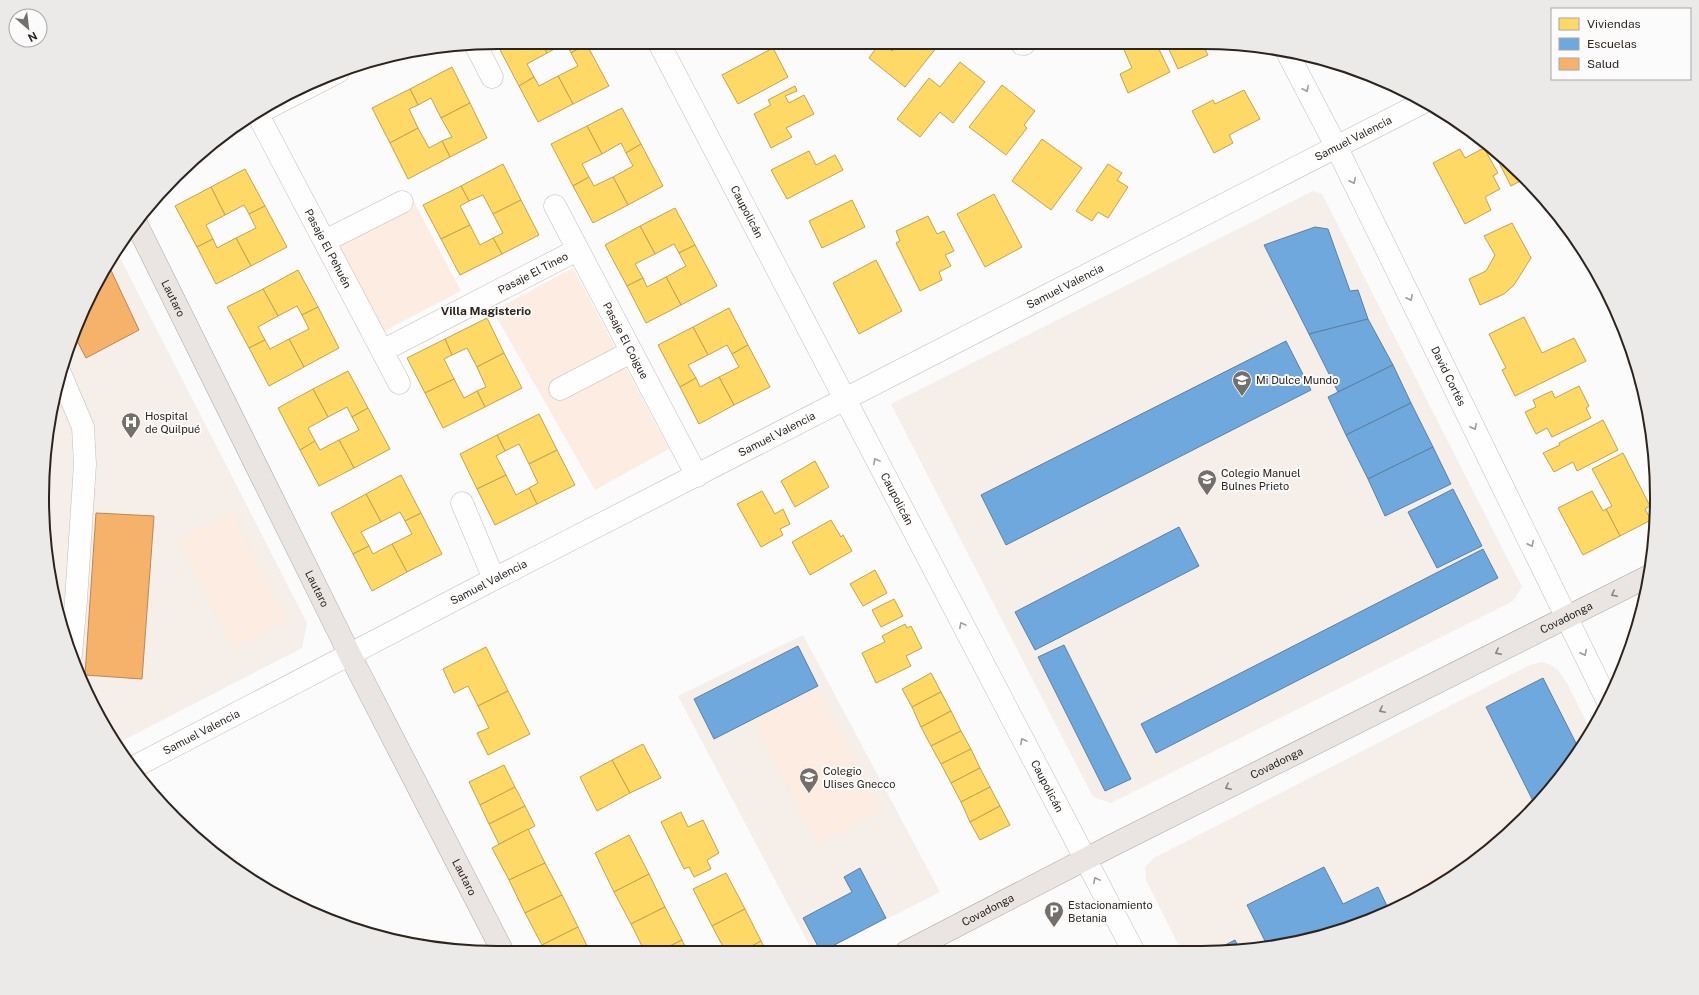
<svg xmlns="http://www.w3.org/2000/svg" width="1699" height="995" viewBox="0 0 1699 995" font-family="'Public Sans',sans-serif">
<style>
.built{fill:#f5eee9}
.green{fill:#fcece1}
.homes{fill:#ffd966;stroke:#c0a350}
.schools{fill:#6fa8dc;stroke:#5b80a3}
.health{fill:#f6b26b;stroke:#ba8754}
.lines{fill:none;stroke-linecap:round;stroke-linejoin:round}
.minor-casing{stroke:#c2bebb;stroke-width:23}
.major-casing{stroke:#afa7a0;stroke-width:23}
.minor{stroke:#fefefe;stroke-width:22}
.major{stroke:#eae5e2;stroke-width:22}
.oneway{stroke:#a09c99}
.oneway2{stroke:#8c8480}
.labels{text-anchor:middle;stroke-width:4;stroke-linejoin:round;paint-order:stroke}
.street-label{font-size:11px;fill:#2d241e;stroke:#fbfbfb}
.poi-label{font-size:11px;fill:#2d241e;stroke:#fbfbfb;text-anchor:start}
.neighbourhood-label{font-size:12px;font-weight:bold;fill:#2d241e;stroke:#fbfbfb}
.rim{fill:none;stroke:#2d241e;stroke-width:2}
</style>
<rect width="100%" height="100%" fill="#fbfbfb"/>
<g class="built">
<polygon points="1313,191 1322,194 1522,587 1513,601 1111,803 1093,797 891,404"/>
<polygon points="116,250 307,623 302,648 116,744 103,725 66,644 51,586 42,498 58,379 89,296"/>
<polygon points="803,635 940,892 822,952 813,952 678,696"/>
<polygon points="1542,662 1551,665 1559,671 1568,685 1591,731 1580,750 1523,820 1429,892 1348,929 1232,952 1182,952 1146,880 1145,867 1154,858 1512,674 1530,665"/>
</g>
<g class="green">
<polygon points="414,202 461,291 384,331 337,245"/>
<polygon points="573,268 669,449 595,490 493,311"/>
<polygon points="232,512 287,621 233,648 178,539"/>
<polygon points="817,687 882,810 817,844 753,721"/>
<polygon points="1483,851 1429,892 1423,895 1418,884"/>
</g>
<g class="homes">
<polygon points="1121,43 1156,43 1170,72 1128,93 1120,74 1132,68"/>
<polygon points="1166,43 1202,43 1208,55 1178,69"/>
<polygon points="849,44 857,44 854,48"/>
<polygon points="879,44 884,44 892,51 897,44 934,44 937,47 905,87 869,58"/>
<polygon points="562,45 547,53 543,46"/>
<polygon points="567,45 585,45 571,53"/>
<polygon points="585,45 587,45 609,86 573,104 558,76 578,66 571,53"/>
<polygon points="498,46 543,46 547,53 527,64 534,77 519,86"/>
<polygon points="773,48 788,77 738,104 722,75"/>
<polygon points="960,62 985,82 953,123 940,112 920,137 897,119 929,78 940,87"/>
<polygon points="452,67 470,103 441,118 431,98 418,105 410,89"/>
<polygon points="558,76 573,104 538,122 519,86 534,77 539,86"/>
<polygon points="1002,85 1035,111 1024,125 1027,128 1006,155 969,127"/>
<polygon points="795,86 797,91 785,96 789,103 804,95 814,114 786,128 792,137 771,148 754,114 771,105 768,100"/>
<polygon points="410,89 418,105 409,109 418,128 390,143 372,108"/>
<polygon points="1244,90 1260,119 1229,135 1233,143 1214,153 1192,111 1213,100 1215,104"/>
<polygon points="470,103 487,138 450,157 442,141 452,137 441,118"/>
<polygon points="622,108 641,144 626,153 621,143 602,154 587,126"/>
<polygon points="587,126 602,154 582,164 589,177 573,186 551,144"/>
<polygon points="418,128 429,148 442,141 450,157 408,179 390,143"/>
<polygon points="1042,139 1082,168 1051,210 1012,181"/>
<polygon points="641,144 663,186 628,205 613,177 633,166 626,153"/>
<polygon points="1484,148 1498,173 1493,176 1500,189 1485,197 1491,210 1465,224 1433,163 1460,149 1465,158"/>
<polygon points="809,151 816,165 835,155 843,170 787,199 771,170"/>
<polygon points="1493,151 1523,175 1526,178 1511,186"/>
<polygon points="503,164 521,200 493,214 483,195 469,201 461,186"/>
<polygon points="1108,164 1122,173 1117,180 1128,187 1108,218 1098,212 1092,221 1076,211"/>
<polygon points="245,169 265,206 249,214 244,205 225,215 211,187"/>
<polygon points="589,177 594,186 613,177 628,205 593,223 573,186"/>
<polygon points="461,186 469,201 460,206 470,225 441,239 423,205"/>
<polygon points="211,187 225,215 206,225 213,239 197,247 175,206"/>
<polygon points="994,194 1022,247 985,267 957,214"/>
<polygon points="521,200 539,235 502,254 493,238 503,233 493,214"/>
<polygon points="852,200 865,227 822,248 809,221"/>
<polygon points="265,206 287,247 251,266 236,238 256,228 249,214"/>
<polygon points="675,208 695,245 679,253 674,244 655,254 640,226"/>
<polygon points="928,216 937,234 944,231 954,251 945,255 951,266 939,272 942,280 920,291 896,243 900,241 896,231"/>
<polygon points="1512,223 1531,258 1514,285 1504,294 1480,305 1469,279 1486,271 1495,255 1484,236"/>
<polygon points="470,225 480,245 493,238 502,254 460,275 441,239"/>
<polygon points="640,226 655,254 635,264 643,278 627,286 605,245"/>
<polygon points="236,238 251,266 216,284 197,247 213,239 217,248"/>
<polygon points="695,245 717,286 681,305 666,277 686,266 679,253"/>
<polygon points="876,260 902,311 859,334 833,283"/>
<polygon points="298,270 318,307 302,315 297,306 278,316 263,289"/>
<polygon points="666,277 681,305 646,323 627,286 643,278 647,287"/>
<polygon points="263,289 278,316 258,327 265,340 249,348 227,307"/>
<polygon points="318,307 339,348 304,367 289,339 309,329 302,315"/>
<polygon points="729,308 748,345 732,354 727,345 708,355 693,327"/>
<polygon points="1524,317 1542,353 1574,338 1586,361 1515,396 1502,370 1506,368 1489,334"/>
<polygon points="487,318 504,353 477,367 467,348 452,355 445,339"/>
<polygon points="693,327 708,355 688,365 696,378 680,387 658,345"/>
<polygon points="289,339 304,367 269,386 249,348 265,340 270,349"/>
<polygon points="445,339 452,355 444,359 454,379 425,393 407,358"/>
<polygon points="748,345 770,387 734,405 719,377 739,367 732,354"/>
<polygon points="504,353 522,388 485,407 477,391 486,387 477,367"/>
<polygon points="348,371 368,408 352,417 347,407 328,417 313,389"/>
<polygon points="719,377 734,405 699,424 680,387 696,378 700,387"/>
<polygon points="454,379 464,398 477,391 485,407 443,428 425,393"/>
<polygon points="1579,386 1589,406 1586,408 1591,418 1552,437 1547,428 1536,434 1525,412 1536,407 1533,400 1552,391 1555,398"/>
<polygon points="313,389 328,417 308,428 315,441 300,450 278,408"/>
<polygon points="368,408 390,449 354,468 339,440 359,430 352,417"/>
<polygon points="539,414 557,450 529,464 519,444 505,451 497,435"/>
<polygon points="1603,420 1618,450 1577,471 1573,462 1554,472 1543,453 1560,445 1559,443"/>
<polygon points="497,435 505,451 496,456 506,475 477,489 460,454"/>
<polygon points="339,440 354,468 319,486 300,450 315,441 320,450"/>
<polygon points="557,450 575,485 537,504 529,488 538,483 529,464"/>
<polygon points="1623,453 1650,506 1645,509 1651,520 1620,536 1606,509 1612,506 1592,469"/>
<polygon points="815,461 829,487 795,507 781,481"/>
<polygon points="401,475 421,513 405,521 400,512 381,522 366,494"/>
<polygon points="506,475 516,495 529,488 537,504 495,525 477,489"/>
<polygon points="762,491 775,514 783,509 790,524 780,529 783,535 761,547 737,504"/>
<polygon points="1592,491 1603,511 1606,509 1620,536 1583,555 1558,508"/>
<polygon points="366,494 381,522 361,532 369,546 353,554 331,513"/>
<polygon points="421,513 442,554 407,572 392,544 412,534 405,521"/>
<polygon points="831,520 841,537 843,535 852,551 810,575 792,542"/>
<polygon points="392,544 407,572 372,591 353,554 369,546 373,554"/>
<polygon points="875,570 887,593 863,606 850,584"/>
<polygon points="894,599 903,616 881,627 872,610"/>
<polygon points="905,624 907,628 911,626 922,648 906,656 911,666 876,683 862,653 885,642 882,636"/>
<polygon points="486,647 508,691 478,706 468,686 454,693 443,669"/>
<polygon points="931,673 941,692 912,707 902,689"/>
<polygon points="508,691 530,734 488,755 477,733 489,728 478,706"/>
<polygon points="941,692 951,711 921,727 912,707"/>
<polygon points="951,711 961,731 931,746 921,727"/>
<polygon points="961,731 971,749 941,764 931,746"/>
<polygon points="643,744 661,778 630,793 612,760"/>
<polygon points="971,749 980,768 951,783 941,764"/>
<polygon points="612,760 630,793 597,811 580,777"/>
<polygon points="504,765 515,787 480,805 469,782"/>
<polygon points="980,768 990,787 961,802 951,783"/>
<polygon points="515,787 525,806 489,824 480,805"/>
<polygon points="990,787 1000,806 970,822 961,802"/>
<polygon points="525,806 535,826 499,844 489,824"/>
<polygon points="1000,806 1010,825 980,840 970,822"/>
<polygon points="681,812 688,827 703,820 719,853 707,860 711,869 694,877 689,867 684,869 661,822"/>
<polygon points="528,829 545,863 509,880 492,848"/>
<polygon points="629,835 649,874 614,892 595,853"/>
<polygon points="545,863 562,895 525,913 509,880"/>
<polygon points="726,873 745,909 712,926 693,889"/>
<polygon points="649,874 665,907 631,924 614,892"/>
<polygon points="562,895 578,927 542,945 525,913"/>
<polygon points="665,907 682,940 658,952 645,952 631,924"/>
<polygon points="745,909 761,941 741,952 726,952 712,926"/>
<polygon points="578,927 590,952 545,952 542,945"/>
<polygon points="682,940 688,952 658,952"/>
<polygon points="761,941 767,952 741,952"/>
</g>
<g class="schools">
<polygon points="1315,227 1328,229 1350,291 1358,290 1368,319 1309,334 1264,245"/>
<polygon points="1368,319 1393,365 1338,392 1309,334"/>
<polygon points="1286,341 1311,390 1006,545 981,495"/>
<polygon points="1393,365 1411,403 1346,435 1328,397"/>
<polygon points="1411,403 1433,447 1368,479 1346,435"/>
<polygon points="1433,447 1451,484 1385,516 1368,479"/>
<polygon points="1453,489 1482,546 1437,568 1408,512"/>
<polygon points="1179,527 1199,566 1035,650 1015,612"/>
<polygon points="1483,549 1498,578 1156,753 1141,724"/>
<polygon points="1064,645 1131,779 1105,791 1038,657"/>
<polygon points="798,646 818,686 714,739 694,699"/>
<polygon points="1543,678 1580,751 1535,805 1486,707"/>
<polygon points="1324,867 1343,904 1378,887 1389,910 1348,929 1267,945 1247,905"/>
<polygon points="860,868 886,918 821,952 803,918 852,892 844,877"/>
<polygon points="1235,940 1240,950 1232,952 1211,952"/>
</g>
<g class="health">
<polygon points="108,264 139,330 86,358 74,335 89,296"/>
<polygon points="96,513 154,516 142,679 85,675"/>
</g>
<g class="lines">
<defs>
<g id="minor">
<polyline points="1022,44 1024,44"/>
<path id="s1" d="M660 45 1134 952"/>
<polyline points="476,46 492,77"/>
<path id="s2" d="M1288 54 1336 146 1607 700"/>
<path id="s3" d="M257 113 399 383"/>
<polyline points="256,114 338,72"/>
<path id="s4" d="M555 206 697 476"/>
<polyline points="325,241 402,202"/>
<path id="s5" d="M382 351 577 250"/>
<polyline points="60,373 83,427 85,464 76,600 71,654"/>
<polyline points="560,389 631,352"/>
<polyline points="462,503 494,579"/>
<path id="s6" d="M132 768 494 579 1422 103"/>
</g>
<g id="major">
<path id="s7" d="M136 223 350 655 503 952"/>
<path id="s8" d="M906 952 1109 847 1649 576"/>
</g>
</defs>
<use href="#minor" class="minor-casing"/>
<use href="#major" class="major-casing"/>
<use href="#minor" class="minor"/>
<use href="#major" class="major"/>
</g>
<defs><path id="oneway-chevron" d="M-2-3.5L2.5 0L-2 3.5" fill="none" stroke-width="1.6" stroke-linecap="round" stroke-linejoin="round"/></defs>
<g class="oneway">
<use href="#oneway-chevron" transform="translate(1306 89) rotate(63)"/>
<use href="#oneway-chevron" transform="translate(1353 181) rotate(64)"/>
<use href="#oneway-chevron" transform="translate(1410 298) rotate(64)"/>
<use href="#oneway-chevron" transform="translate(1474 427) rotate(64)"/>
<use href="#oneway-chevron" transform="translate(876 461) rotate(-118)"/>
<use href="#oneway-chevron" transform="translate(1531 544) rotate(64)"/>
<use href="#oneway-chevron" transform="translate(962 625) rotate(-118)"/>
<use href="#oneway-chevron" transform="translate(1584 653) rotate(64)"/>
<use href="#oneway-chevron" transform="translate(1023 741) rotate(-118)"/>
<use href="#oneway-chevron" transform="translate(1096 880) rotate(-118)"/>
</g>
<g class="oneway2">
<use href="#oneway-chevron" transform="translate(1614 594) rotate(153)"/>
<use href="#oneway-chevron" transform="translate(1498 652) rotate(153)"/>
<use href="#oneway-chevron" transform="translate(1382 710) rotate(153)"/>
<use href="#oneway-chevron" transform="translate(1228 787) rotate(153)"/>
</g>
<defs>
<symbol id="school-pin" viewBox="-11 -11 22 30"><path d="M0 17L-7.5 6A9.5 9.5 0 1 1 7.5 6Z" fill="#756f6b" stroke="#fbfbfb"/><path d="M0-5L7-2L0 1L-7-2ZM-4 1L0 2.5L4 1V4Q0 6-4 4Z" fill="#fff"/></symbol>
<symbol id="hospital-pin" viewBox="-11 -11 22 30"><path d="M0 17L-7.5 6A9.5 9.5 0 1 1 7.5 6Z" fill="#756f6b" stroke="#fbfbfb"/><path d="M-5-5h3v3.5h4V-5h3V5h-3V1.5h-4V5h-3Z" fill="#fff"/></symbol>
<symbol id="parking-pin" viewBox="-11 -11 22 30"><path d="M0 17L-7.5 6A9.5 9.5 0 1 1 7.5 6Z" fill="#756f6b" stroke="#fbfbfb"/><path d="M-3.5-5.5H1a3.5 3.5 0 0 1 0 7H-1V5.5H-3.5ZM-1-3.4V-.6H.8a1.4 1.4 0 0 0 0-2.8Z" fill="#fff"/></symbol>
</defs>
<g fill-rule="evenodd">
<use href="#school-pin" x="1231" y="369" width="22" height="30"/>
<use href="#hospital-pin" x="120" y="411" width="22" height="30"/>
<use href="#school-pin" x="1196" y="468" width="22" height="30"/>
<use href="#school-pin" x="798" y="766" width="22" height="30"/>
<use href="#parking-pin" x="1043" y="900" width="22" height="30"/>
</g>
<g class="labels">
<g class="street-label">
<text dy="4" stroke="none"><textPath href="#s6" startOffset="1374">Samuel Valencia</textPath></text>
<text dy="4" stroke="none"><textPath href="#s1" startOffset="188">Caupolicán</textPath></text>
<text dy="4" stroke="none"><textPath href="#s3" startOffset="153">Pasaje El Pehuén</textPath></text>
<text dy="4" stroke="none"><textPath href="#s5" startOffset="170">Pasaje El Tineo</textPath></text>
<text dy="4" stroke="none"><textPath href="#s6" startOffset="1050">Samuel Valencia</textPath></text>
<text dy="4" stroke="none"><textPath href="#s7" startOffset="84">Lautaro</textPath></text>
<text dy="4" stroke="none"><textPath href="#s4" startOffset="152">Pasaje El Coigue</textPath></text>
<text dy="4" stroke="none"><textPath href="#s2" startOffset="360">David Cortés</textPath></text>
<text dy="4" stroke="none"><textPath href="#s6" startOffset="726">Samuel Valencia</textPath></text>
<text dy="4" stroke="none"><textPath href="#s1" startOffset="512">Caupolicán</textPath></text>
<text dy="4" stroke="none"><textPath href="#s6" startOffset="402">Samuel Valencia</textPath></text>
<text dy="4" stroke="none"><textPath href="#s7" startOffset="408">Lautaro</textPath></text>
<text dy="4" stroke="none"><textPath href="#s8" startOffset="740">Covadonga</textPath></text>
<text dy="4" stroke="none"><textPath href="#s6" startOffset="78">Samuel Valencia</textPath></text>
<text dy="4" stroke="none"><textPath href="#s8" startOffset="416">Covadonga</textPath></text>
<text dy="4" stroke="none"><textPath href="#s1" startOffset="836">Caupolicán</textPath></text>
<text dy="4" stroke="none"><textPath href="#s7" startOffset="732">Lautaro</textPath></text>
<text dy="4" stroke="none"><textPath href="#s8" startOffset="92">Covadonga</textPath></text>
</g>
<g class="poi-label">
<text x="1256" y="384">Mi Dulce Mundo</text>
<text x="145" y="420">Hospital<tspan x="145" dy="13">de Quilpué</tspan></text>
<text x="1221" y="477">Colegio Manuel<tspan x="1221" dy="13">Bulnes Prieto</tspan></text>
<text x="823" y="775">Colegio<tspan x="823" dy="13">Ulises Gnecco</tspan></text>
<text x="1068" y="909">Estacionamiento<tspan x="1068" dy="13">Betania</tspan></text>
</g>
<g class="neighbourhood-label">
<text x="486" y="315">Villa Magisterio</text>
</g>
</g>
<path d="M0 0H1699V995H0ZM497 49H1202A448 448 0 0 1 1650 497V498A448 448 0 0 1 1202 946H497A448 448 0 0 1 49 498V497A448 448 0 0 1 497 49Z" fill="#ebeae9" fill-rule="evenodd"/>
<path class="rim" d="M497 49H1202A448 448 0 0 1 1650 497V498A448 448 0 0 1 1202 946H497A448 448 0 0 1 49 498V497A448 448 0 0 1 497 49Z"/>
<rect x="1551" y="8" width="140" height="72" fill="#fbfbfb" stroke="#a9a5a3"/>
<rect x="1559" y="18" width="20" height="12" fill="#ffd966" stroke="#a9a5a3"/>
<text x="1587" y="28" font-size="12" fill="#2d241e">Viviendas</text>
<rect x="1559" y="38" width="20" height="12" fill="#6fa8dc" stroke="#a9a5a3"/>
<text x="1587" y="48" font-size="12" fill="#2d241e">Escuelas</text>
<rect x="1559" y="58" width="20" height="12" fill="#f6b26b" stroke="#a9a5a3"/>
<text x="1587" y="68" font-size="12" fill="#2d241e">Salud</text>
<g transform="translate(28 28) rotate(152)"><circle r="19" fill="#fbfbfb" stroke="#a9a5a3"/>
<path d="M0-3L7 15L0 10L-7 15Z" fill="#756f6b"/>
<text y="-6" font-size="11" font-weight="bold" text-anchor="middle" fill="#2d241e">N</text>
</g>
</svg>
